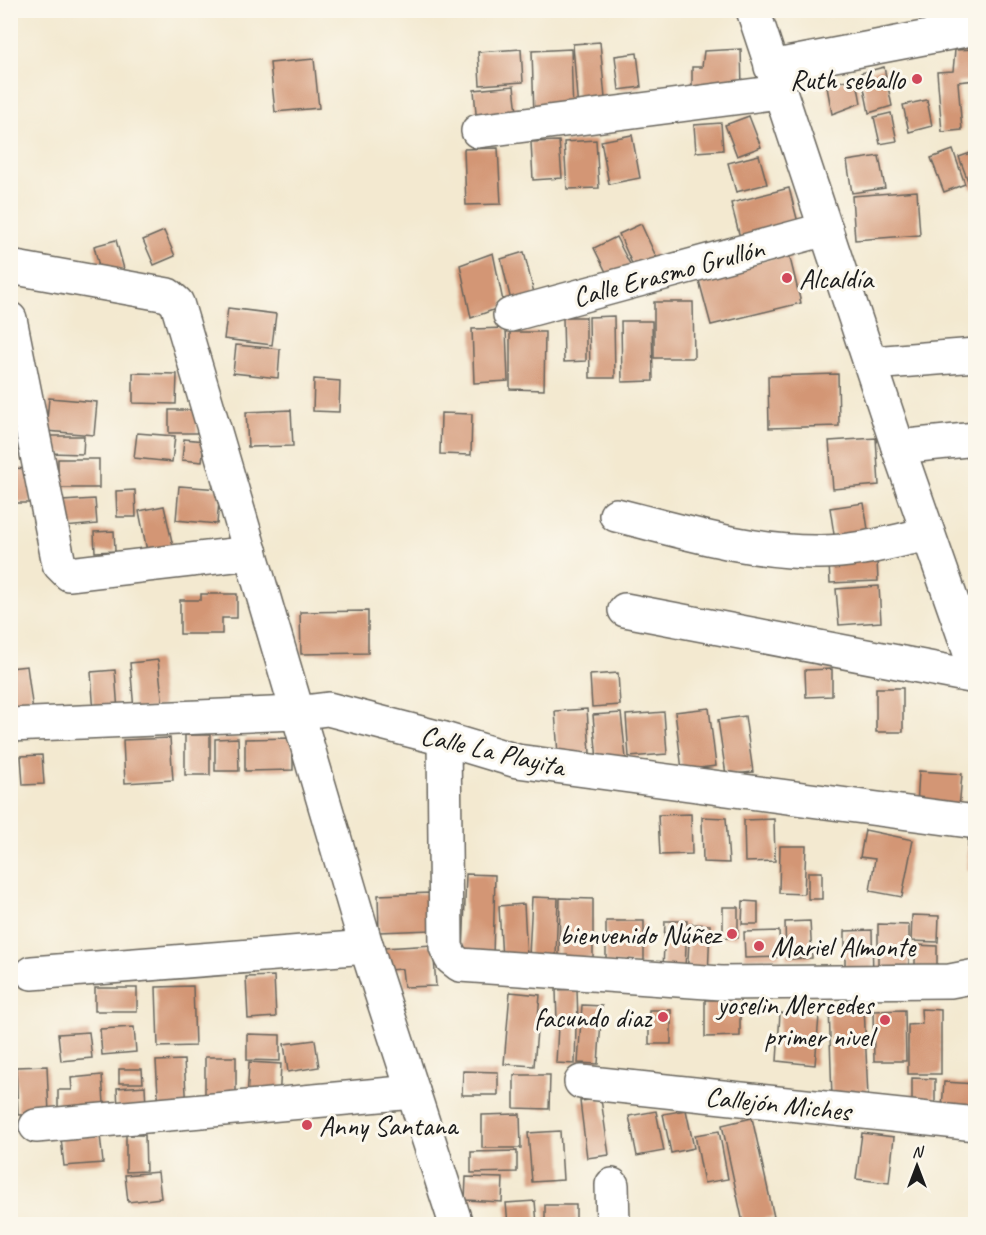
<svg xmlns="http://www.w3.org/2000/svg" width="986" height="1235" viewBox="0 0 986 1235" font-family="Caveat,sans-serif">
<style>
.building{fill:#d39674}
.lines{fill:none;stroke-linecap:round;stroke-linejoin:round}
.minor-casing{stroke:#67645b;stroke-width:36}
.tertiary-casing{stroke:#67645b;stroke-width:36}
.minor{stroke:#fff;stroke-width:33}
.tertiary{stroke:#fff;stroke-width:33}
.poi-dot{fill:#d1495b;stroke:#fbf7ec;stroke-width:2}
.labels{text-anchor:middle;stroke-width:6;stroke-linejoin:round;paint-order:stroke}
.poi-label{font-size:28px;fill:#1c1c1c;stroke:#fbf7ec;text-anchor:end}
.street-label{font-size:28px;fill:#1c1c1c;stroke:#fbf7ec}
</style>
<rect width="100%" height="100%" fill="#fbf7ec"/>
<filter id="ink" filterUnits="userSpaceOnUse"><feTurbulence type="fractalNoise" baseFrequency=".0167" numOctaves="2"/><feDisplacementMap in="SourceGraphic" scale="12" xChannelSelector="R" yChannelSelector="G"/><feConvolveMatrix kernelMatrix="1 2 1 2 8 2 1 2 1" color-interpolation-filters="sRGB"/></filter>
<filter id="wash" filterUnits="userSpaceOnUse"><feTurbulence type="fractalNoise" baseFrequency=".008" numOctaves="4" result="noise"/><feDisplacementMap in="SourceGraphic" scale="24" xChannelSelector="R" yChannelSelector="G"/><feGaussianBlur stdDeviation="1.35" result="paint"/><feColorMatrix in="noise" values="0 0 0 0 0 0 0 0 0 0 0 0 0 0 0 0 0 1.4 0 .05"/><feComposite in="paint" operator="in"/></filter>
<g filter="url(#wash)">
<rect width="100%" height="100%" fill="#f3e9d0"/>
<g id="blocks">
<g class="building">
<polygon points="600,42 606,110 578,112 573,44"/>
<polygon points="521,49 523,82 480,85 478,52"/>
<polygon points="571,49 573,115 534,116 532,51"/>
<polygon points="741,49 742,88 692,89 692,67 702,67 704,51"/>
<polygon points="976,49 976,80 958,82 962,130 942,132 937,72 953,71 955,50"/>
<polygon points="637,53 641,87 619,90 615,56"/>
<polygon points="314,59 319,108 275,112 270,63"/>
<polygon points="884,67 892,106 869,113 861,73"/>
<polygon points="856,76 861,103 832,114 827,87"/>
<polygon points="514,86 518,121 477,125 474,90"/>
<polygon points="927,100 932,126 909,132 903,105"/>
<polygon points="891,113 897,141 880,144 874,117"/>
<polygon points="749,116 761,147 737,156 725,125"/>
<polygon points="721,123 723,150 696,152 694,125"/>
<polygon points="632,135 640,178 609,184 601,141"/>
<polygon points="596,140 599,188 567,189 564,142"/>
<polygon points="559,141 562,178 533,180 531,142"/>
<polygon points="498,148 501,204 466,205 464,149"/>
<polygon points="953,150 965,184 944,192 931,158"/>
<polygon points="976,151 976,188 971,189 959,157"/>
<polygon points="759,155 767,184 736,192 728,163"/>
<polygon points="879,156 885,188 852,193 847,161"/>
<polygon points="789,188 801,234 743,249 731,203"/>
<polygon points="917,191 920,235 855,240 852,196"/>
<polygon points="641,224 660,265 637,275 619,234"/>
<polygon points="164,231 175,256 154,265 143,240"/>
<polygon points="616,237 635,274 613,286 594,248"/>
<polygon points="116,240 124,269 101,275 94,246"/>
<polygon points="524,252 535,297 512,305 501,259"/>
<polygon points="493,253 504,306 471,318 460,265"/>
<polygon points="789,254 801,303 711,325 698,277"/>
<polygon points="654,302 693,302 694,358 654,358"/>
<polygon points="228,308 276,314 272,345 224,339"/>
<polygon points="614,316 615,378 590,378 589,317"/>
<polygon points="563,317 586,317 586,361 564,362"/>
<polygon points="621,321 652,321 653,381 622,382"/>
<polygon points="506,328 508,381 474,383 472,329"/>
<polygon points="510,332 545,332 544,390 510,389"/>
<polygon points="236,345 280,349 278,378 233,373"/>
<polygon points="133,373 177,374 176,404 133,403"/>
<polygon points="838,374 839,426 769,428 768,376"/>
<polygon points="314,379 340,381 339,412 313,411"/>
<polygon points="49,398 97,402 94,435 46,431"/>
<rect x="169" y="410" width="28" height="23"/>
<polygon points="291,410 293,446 248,447 246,412"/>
<polygon points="441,413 472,414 471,455 440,454"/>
<polygon points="137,433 175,436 172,462 134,458"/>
<polygon points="50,436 84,436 83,454 50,453"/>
<polygon points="876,438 879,485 833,489 829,441"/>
<polygon points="184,439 204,441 202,462 182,460"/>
<rect x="58" y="459" width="41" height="29"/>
<polygon points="10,468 32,469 31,503 10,503"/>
<polygon points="179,486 220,489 217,524 176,520"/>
<polygon points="135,490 136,517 117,517 116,491"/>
<polygon points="95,499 97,524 64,527 62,501"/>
<polygon points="864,503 869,536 835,541 830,508"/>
<polygon points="164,506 174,551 148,556 139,511"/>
<polygon points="114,531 115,551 95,552 94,532"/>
<polygon points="876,541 878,581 830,583 828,543"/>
<polygon points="879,586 881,622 839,625 836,589"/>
<polygon points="201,594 237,594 237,618 222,618 222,634 180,634 180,600 201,600"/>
<polygon points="368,611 368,653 301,654 300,612"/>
<polygon points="158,660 163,707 134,710 130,663"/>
<polygon points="27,666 33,711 10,714 10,668"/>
<polygon points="832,669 832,696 806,697 805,670"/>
<polygon points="115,670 118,712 94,714 91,672"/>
<polygon points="618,673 620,705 592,707 590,675"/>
<rect x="876" y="688" width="27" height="44"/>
<polygon points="709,708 716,766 682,770 675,712"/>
<polygon points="587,709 590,753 558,755 555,711"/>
<polygon points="664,712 667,754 629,757 626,715"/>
<polygon points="621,713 626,758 597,761 593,715"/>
<polygon points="745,716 753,772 726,775 718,720"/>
<rect x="185" y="735" width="25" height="40"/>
<polygon points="170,738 173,780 125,783 123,740"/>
<polygon points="238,738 239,771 215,771 215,739"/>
<polygon points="293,738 293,770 245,771 245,739"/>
<polygon points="42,755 44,784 23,785 21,756"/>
<polygon points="919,771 962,774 959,810 917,807"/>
<polygon points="691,814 692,854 660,855 658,815"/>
<polygon points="702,817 726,818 729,863 703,862"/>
<polygon points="774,819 775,861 745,862 744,820"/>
<polygon points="865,830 913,840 902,897 870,891 875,859 860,857"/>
<polygon points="968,839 976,839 976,872 967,871"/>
<polygon points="780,846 806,846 804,894 779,893"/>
<rect x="808" y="872" width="14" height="27"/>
<polygon points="466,874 495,875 493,957 463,956"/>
<polygon points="430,893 431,930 379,932 378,895"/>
<polygon points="532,897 558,898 556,958 529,956"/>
<polygon points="560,898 593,899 593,958 559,958"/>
<polygon points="743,901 758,902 758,924 742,924"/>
<polygon points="524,904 527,959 502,960 499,906"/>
<rect x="723" y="907" width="15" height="31"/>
<polygon points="912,915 939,916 938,942 911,941"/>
<rect x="606" y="921" width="38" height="43"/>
<polygon points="665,921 687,921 685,970 663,969"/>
<polygon points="810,921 812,958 786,959 785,922"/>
<polygon points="690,924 710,925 708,978 687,977"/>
<polygon points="878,924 909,925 909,980 878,979"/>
<polygon points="872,930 873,979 845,979 845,931"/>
<polygon points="779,931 780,957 745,958 744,932"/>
<polygon points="433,945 436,986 404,987 402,969 386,970 384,948"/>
<polygon points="915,945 937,946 937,978 915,978"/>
<polygon points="274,976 276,1017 248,1019 246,977"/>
<polygon points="193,986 195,1046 158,1047 156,987"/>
<rect x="95" y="988" width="42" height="23"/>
<polygon points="577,989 578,1022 557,1022 556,990"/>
<polygon points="510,992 540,995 534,1066 504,1064"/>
<polygon points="740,999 740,1036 705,1037 705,1000"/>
<polygon points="582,1005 602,1006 598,1064 578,1063"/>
<polygon points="864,1005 868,1098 832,1099 829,1006"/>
<polygon points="921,1009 941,1010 941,1074 908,1074 908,1025 922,1024"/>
<rect x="649" y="1010" width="22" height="34"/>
<polygon points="905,1010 906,1061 874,1061 873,1011"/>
<polygon points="780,1013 819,1016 815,1065 777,1061"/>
<polygon points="558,1026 576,1026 575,1064 556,1063"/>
<polygon points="134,1027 136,1052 102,1055 100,1029"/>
<polygon points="89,1032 92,1058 61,1061 58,1034"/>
<polygon points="247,1034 280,1035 280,1061 247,1060"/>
<polygon points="315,1040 319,1067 288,1072 284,1044"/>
<polygon points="205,1057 236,1057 236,1105 205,1104"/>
<polygon points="184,1060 187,1109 159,1111 156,1061"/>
<polygon points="249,1062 281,1064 279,1103 247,1101"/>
<polygon points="47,1066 49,1114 18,1115 16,1067"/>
<polygon points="119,1069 142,1069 143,1083 119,1083"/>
<polygon points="463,1071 498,1072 498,1095 462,1095"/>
<polygon points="102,1075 105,1117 58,1121 58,1090 72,1090 71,1078"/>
<polygon points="514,1075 550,1075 549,1109 514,1108"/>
<polygon points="912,1078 935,1079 935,1111 912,1111"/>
<polygon points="944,1082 976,1084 976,1122 941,1120"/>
<polygon points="145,1086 146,1108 118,1109 117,1088"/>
<polygon points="601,1099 609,1155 587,1158 580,1101"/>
<polygon points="686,1110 694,1148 671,1153 663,1114"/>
<polygon points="656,1111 664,1151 637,1156 629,1116"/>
<polygon points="520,1114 521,1148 482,1148 482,1115"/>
<polygon points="752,1118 774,1217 743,1223 722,1125"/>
<polygon points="560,1131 563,1180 532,1182 528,1133"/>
<polygon points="719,1131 728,1179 704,1183 695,1135"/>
<polygon points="862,1133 894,1137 889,1183 856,1179"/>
<polygon points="100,1135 103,1163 64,1166 61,1138"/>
<polygon points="126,1135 145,1135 146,1171 126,1172"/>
<polygon points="517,1151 517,1172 471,1173 471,1152"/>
<polygon points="158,1172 161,1198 128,1202 125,1175"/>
<polygon points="466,1177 503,1178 502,1202 465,1200"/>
<polygon points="535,1201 537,1224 508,1224 506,1203"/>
<rect x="545" y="1205" width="31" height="19"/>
<polygon points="170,1219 171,1224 133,1224 133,1221"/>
</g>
</g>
</g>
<g filter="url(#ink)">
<use href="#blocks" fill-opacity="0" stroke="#67645b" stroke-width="1.5"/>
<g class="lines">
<defs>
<g id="minor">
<polyline points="771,67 976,28"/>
<polyline points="478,131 780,92"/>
<polyline points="10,267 168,295 177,303 371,962 456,1224"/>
<polyline points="510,315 826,229"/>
<polyline points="10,319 59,564 69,574 251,553"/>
<polyline points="872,363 976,355"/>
<polyline points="898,447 976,439"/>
<path d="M616 515C682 531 747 552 815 552 853 553 891 542 928 534"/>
<polyline points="625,610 976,677"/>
<polyline points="10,725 296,713 328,709 444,739 517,761 976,822"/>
<polyline points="444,739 446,947 451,958 460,965 721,983 950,981 976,976"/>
<polyline points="32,973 367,947"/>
<polyline points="581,1082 976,1124"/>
<polyline points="36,1126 413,1092"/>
<polyline points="612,1185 613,1224"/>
</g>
<polyline id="tertiary" points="753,10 898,447 976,670"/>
</defs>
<use href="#minor" class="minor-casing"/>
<use href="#tertiary" class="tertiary-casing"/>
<use href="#minor" class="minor"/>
<use href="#tertiary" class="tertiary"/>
</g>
</g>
<g class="poi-dot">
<circle cx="917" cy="79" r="6"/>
<circle cx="787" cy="278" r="6"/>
<circle cx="732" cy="934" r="6"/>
<circle cx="759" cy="946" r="6"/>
<circle cx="663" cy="1017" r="6"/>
<circle cx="885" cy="1020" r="6"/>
<circle cx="307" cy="1125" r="6"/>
</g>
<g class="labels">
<g class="poi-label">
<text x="905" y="89">Ruth seballo</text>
<text x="799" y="288" text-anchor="start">Alcaldía</text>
<text x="720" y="944">bienvenido Núñez</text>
<text x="771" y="956" text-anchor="start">Mariel Almonte</text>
<text x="873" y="1014">yoselin Mercedes<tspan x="873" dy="32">primer nivel</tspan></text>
<text x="651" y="1027">facundo diaz</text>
<text x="319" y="1135" text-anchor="start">Anny Santana</text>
</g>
<g class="street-label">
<text transform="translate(668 272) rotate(-15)" y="10">Calle Erasmo Grullón</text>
<text transform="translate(493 750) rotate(13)" y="10">Calle La Playita</text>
<text transform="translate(778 1103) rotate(6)" y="10">Callejón Miches</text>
</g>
</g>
<rect width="986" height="1235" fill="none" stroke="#fbf7ec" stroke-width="36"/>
<g transform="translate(917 1166)" stroke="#fbf7ec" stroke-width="4.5" paint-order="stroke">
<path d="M0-4.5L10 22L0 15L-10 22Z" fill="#1c1c1c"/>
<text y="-9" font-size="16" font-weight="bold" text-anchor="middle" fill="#1c1c1c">N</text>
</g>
</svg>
